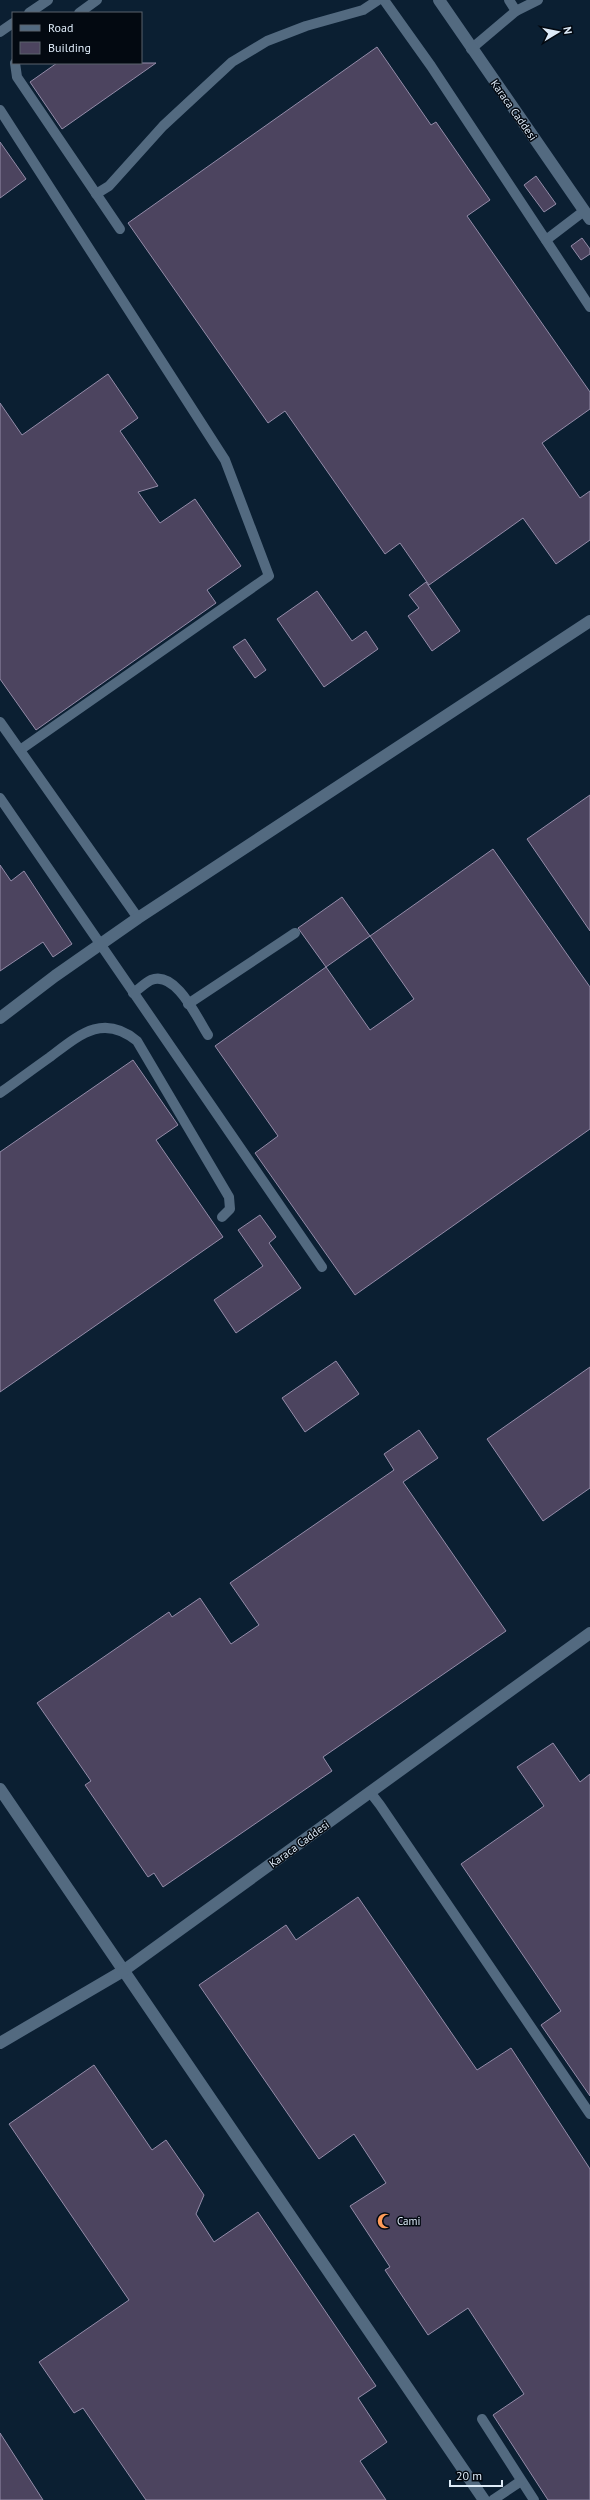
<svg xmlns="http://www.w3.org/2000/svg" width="590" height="2500" viewBox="0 0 590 2500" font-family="'PT Sans',sans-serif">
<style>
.building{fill:#4c445f;stroke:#948ca9}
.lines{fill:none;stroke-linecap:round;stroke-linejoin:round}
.lane{stroke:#536a80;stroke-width:10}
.street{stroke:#536a80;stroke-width:12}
.labels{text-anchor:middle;stroke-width:3;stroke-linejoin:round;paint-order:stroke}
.street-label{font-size:11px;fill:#deebf8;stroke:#030911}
.poi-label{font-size:11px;fill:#deebf8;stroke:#030911;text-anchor:start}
</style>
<rect width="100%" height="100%" fill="#0b1f32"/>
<g class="building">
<polygon points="377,47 431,125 436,122 490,200 467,216 590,392 590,409 542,443 580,498 590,491 590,540 556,564 523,518 429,585 400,543 385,554 285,411 268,423 128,223"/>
<polygon points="57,63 156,63 62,129 30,82"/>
<polygon points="0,142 26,179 0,198"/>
<polygon points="536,176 556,204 544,212 524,185"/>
<polygon points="582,238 590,249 590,254 581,260 571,246"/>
<polygon points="108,374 138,418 120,431 158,486 138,492 160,523 195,499 241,566 207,590 216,603 36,730 0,679 0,403 22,435"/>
<polygon points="426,582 460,631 432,651 408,616 419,608 409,595"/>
<polygon points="317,591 352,641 366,631 378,649 324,687 277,619"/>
<polygon points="245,639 266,670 255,678 233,647"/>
<polygon points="590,795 590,931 527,839"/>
<polygon points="493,849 590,987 590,1129 355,1295 255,1153 278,1136 215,1046 326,967 370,1030 414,999 370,936"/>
<polygon points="0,865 11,881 24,871 72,944 53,957 43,942 0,971"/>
<polygon points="342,897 370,936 326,967 298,928"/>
<polygon points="133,1060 178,1125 156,1140 223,1237 0,1392 0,1152"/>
<polygon points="260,1215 276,1237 269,1243 301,1288 236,1333 214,1300 263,1266 238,1230"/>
<polygon points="336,1361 359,1394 305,1432 282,1398"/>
<polygon points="590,1367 590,1488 543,1521 487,1439"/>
<polygon points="419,1430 438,1458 403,1482 506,1631 323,1757 332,1771 163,1887 154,1873 148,1877 85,1785 91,1781 37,1703 169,1612 172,1617 200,1598 231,1644 259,1625 230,1583 394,1470 384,1454"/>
<polygon points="553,1743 580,1782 590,1774 590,2096 541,2025 561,2011 461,1864 544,1806 517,1767"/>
<polygon points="358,1897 477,2070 511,2048 590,2169 590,2500 548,2500 493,2415 524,2394 468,2308 428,2335 385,2270 390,2267 350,2206 386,2183 354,2134 319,2159 199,1985 286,1925 296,1940"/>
<polygon points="94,2065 152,2150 166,2140 204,2195 196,2214 214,2242 258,2212 376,2386 358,2398 387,2442 360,2461 386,2500 146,2500 83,2408 74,2413 39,2362 129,2300 9,2124"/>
<polygon points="0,2433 43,2500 0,2500"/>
</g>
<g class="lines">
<g class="lane">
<polyline points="384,0 431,66 590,307"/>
<polyline points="509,0 516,11"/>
<polyline points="29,13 48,0"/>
<polyline points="79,13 97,0"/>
<polyline points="0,32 13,23"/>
<polyline points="471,49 516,11 538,0"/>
<polyline points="15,63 17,77 120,229"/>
<polyline points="0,110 225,460 269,576 20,750"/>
<polyline points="96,194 109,186 163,126 232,62 267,41 306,26 363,10 378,0"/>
<polyline points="546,240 584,211"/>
<polyline points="0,722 138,918"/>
<polyline points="0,798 322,1267"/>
<path d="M133 993C139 989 145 983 151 980 176 970 197 1018 208 1035"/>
<polyline points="188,1004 295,933"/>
<path d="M0 1093C17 1081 33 1069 50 1057 79 1035 103 1013 137 1041L229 1197 230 1209 222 1217"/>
<polyline points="370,1792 380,1805 590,2114"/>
<polyline points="482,2419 534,2500"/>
<polyline points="493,2500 521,2481"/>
</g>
<g class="street">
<polyline points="439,0 590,219"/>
<polyline points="0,1018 55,976 138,918 590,621"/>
<polyline points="0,1789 484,2500"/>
<polyline points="0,2043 123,1971 590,1633"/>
</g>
</g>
<defs>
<symbol id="mosque-bare" viewBox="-9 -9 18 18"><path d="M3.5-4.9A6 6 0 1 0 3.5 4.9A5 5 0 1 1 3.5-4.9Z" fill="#fe9b59" stroke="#030911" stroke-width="2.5" paint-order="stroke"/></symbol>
</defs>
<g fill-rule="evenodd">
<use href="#mosque-bare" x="374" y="2210" width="22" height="22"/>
</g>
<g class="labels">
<g class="street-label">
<text transform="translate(514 110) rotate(55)" y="4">Karaca Caddesi</text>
<text transform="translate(299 1844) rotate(-36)" y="4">Karaca Caddesi</text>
</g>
<g class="poi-label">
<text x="397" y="2225">Cami</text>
</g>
</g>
<rect x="12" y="12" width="130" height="52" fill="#030911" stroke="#5b636d"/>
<rect x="20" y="25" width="20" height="6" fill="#536a80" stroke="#5b636d"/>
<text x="48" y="32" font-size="12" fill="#deebf8">Road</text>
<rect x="20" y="42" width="20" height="12" fill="#4c445f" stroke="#5b636d"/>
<text x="48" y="52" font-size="12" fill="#deebf8">Building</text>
<g transform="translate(558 32) rotate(80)" stroke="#030911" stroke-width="3" paint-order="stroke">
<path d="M0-3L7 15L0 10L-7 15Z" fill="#deebf8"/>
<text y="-6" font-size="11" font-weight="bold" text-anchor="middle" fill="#deebf8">N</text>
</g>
<path d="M450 2480v6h52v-6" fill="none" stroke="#deebf8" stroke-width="2"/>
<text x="456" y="2480" font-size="12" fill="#deebf8" stroke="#030911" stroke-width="3" paint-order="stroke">20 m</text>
</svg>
